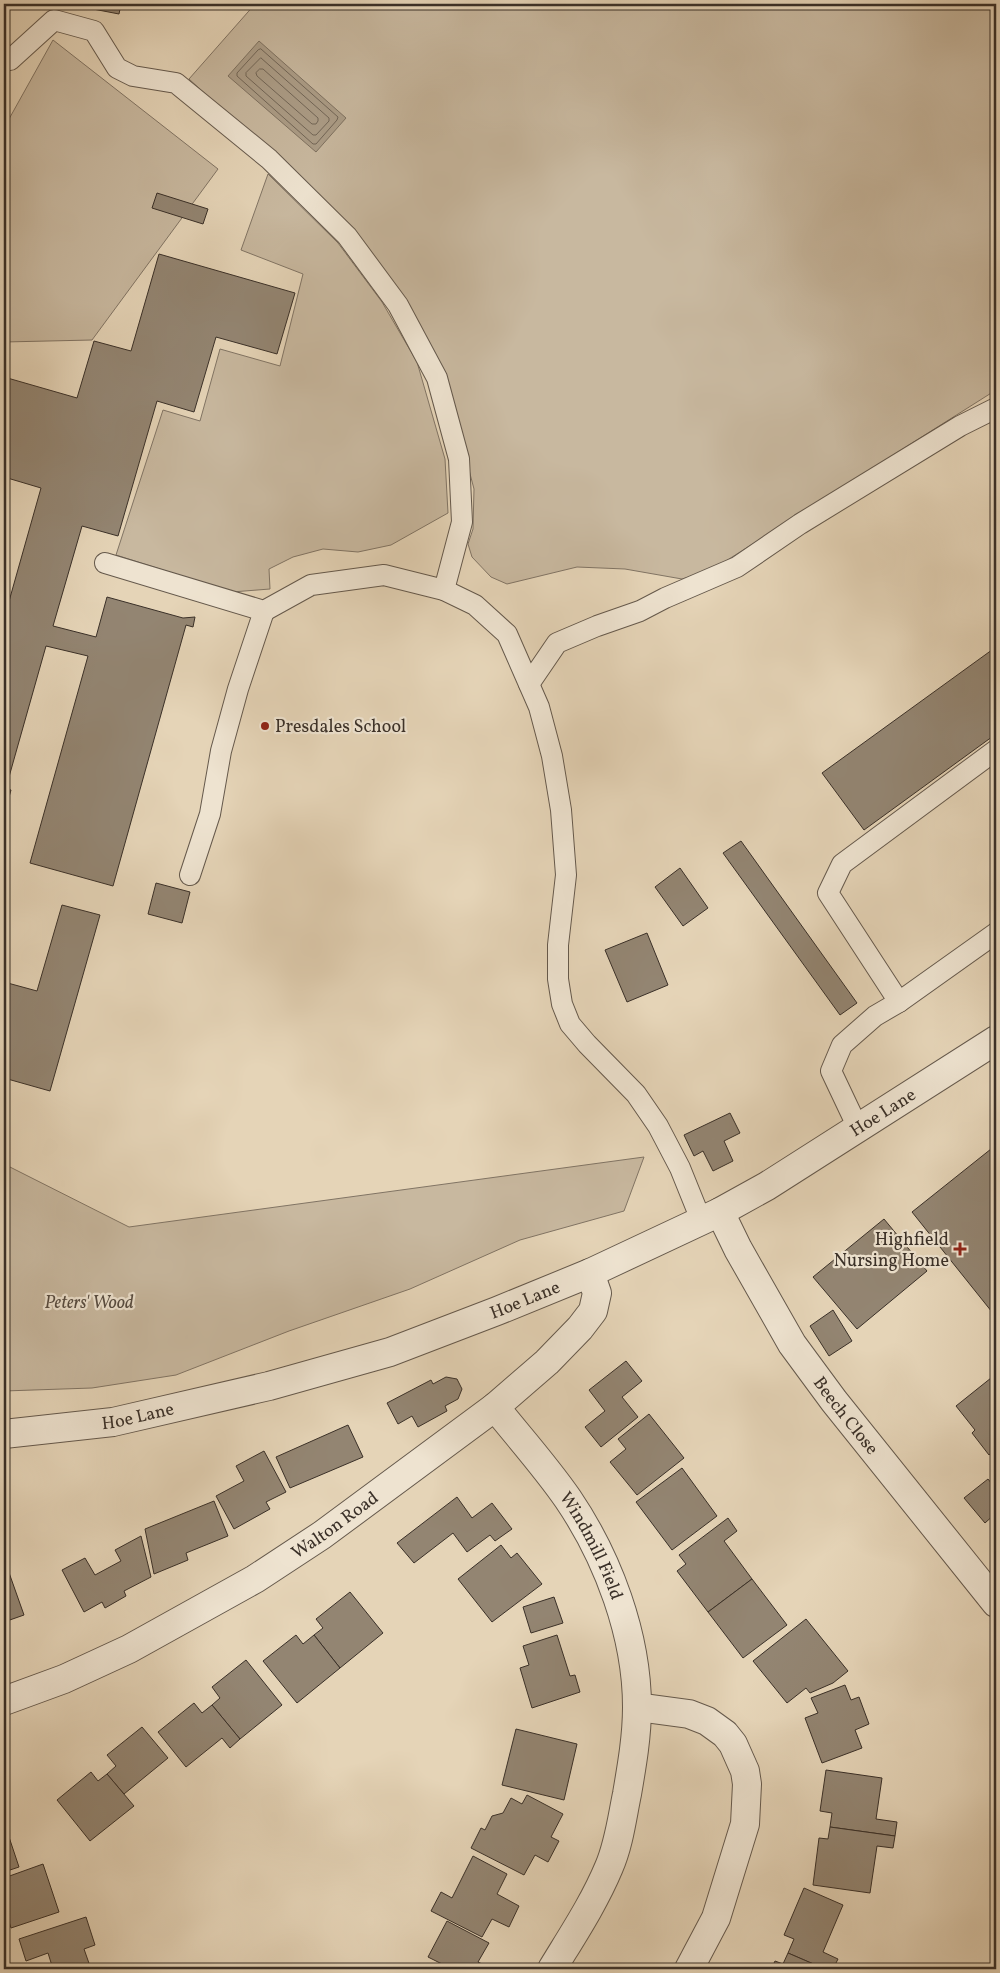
<svg xmlns="http://www.w3.org/2000/svg" width="1000" height="1973" viewBox="0 0 1000 1973" font-family="Vollkorn,serif">
<style>
.green{fill:#c8b89f;stroke:#817464}
.water{fill:#ab9c86;stroke:#7e7160}
.lines{fill:none;stroke-linecap:round;stroke-linejoin:round}
.shore{stroke:#726657;stroke-width:1}
.building{fill:#938572;stroke:#3a3028}
.service-casing{stroke:#65594c;stroke-width:22}
.minor-casing{stroke:#65594c;stroke-width:30}
.tertiary-casing{stroke:#65594c;stroke-width:30}
.service{stroke:#eee3d0;stroke-width:20}
.minor{stroke:#eee3d0;stroke-width:28}
.tertiary{stroke:#eee3d0;stroke-width:28}
.poi-dot{fill:#8f2418;stroke:#eee3d0;stroke-width:2}
.labels{text-anchor:middle;stroke-width:4.5;stroke-linejoin:round;paint-order:stroke}
.poi-label{font-size:18px;fill:#3a3028;stroke:#eee3d0;text-anchor:start}
.street-label{font-size:18px;fill:#3a3028;stroke:#eee3d0}
.park-label{font-size:18px;font-style:italic;fill:#564b40;stroke:#eee3d0}
</style>
<rect width="100%" height="100%" fill="#e5d4b7"/>
<filter id="stains"><feTurbulence type="fractalNoise" baseFrequency=".004" numOctaves="4"/><feColorMatrix values="0 0 0 0 .2 0 0 0 0 .09 0 0 0 0 .02 0 0 0 .5 -.17"/></filter>
<radialGradient id="worn" r=".72"><stop offset=".6" stop-color="#630" stop-opacity="0"/><stop offset="1" stop-color="#630" stop-opacity=".3"/></radialGradient>
<g class="green">
<polygon points="255,4 996,4 996,390 710,571 682,579 625,569 577,567 507,584 491,577 472,557 468,544 473,529 474,489 447,386 355,231 189,79"/>
<polygon points="53,40 218,169 92,340 4,342 4,128"/>
<polygon points="268,174 338,243 382,302 417,362 445,459 448,513 391,545 358,552 323,549 293,557 269,569 270,589 232,592 116,555 163,410 200,421 220,349 280,366 303,274 241,250"/>
<polygon points="644,1157 624,1211 520,1240 410,1289 289,1331 176,1375 92,1388 4,1391 4,1164 129,1227"/>
</g>
<polygon class="water" points="259,41 346,118 316,152 228,76"/>
<g class="lines">
<g class="shore">
<polygon points="261,49 338,117 337,120 316,144 313,144 237,76 237,73 258,50"/>
<polygon points="261,58 329,118 329,121 316,135 313,135 246,76 246,73"/>
<polygon points="260,69 263,69 318,118 318,121 316,124 312,124 257,76 256,73"/>
</g>
</g>
<g class="building">
<polygon points="67,4 121,4 119,14"/>
<polygon points="157,193 208,209 203,224 152,208"/>
<polygon points="159,254 295,293 277,354 216,337 194,412 157,401 118,536 82,526 53,626 96,637 107,597 183,618 195,617 193,627 186,625 113,886 30,863 88,656 46,646 7,784 4,783 4,619 41,488 4,477 4,377 77,398 94,341 131,351"/>
<polygon points="996,647 996,734 864,830 822,773"/>
<polygon points="4,788 11,790 4,815"/>
<polygon points="741,841 857,1003 840,1015 723,853"/>
<polygon points="680,868 708,908 683,926 655,887"/>
<polygon points="156,883 190,892 182,923 148,914"/>
<polygon points="62,905 100,915 50,1091 4,1078 4,982 37,991"/>
<polygon points="647,933 668,985 627,1002 605,950"/>
<polygon points="730,1113 740,1133 724,1141 733,1161 713,1171 703,1151 694,1156 684,1135"/>
<polygon points="996,1145 996,1317 912,1212"/>
<polygon points="884,1219 927,1271 857,1329 813,1277"/>
<polygon points="833,1310 852,1341 829,1356 810,1326"/>
<polygon points="626,1361 642,1381 622,1397 638,1417 601,1447 585,1427 605,1411 589,1390"/>
<polygon points="996,1374 996,1449 989,1455 972,1433 975,1430 956,1406"/>
<polygon points="446,1377 457,1379 462,1389 458,1399 445,1406 447,1411 418,1427 412,1416 398,1424 387,1403 431,1380 433,1384"/>
<polygon points="649,1414 684,1458 637,1495 610,1462 626,1449 618,1439"/>
<polygon points="348,1425 363,1457 290,1488 276,1457"/>
<polygon points="264,1451 286,1492 266,1502 270,1509 234,1529 216,1496 244,1481 236,1466"/>
<polygon points="682,1468 717,1516 672,1550 636,1502"/>
<polygon points="988,1479 996,1489 996,1513 985,1523 964,1498"/>
<polygon points="457,1497 472,1518 492,1503 512,1529 495,1541 490,1535 467,1552 453,1533 414,1563 397,1543"/>
<polygon points="214,1501 228,1536 186,1553 188,1560 154,1574 145,1529"/>
<polygon points="728,1518 737,1531 724,1541 752,1579 708,1612 677,1571 686,1564 679,1555"/>
<polygon points="141,1536 151,1577 124,1591 126,1596 105,1608 102,1602 84,1612 62,1570 85,1558 95,1575 121,1561 115,1550"/>
<polygon points="501,1545 511,1558 517,1553 542,1584 492,1622 458,1579"/>
<polygon points="7,1567 24,1615 4,1622 4,1568"/>
<polygon points="752,1579 787,1625 743,1658 708,1612"/>
<polygon points="350,1592 383,1633 340,1668 314,1635 323,1628 316,1619"/>
<polygon points="554,1597 563,1623 531,1633 523,1607"/>
<polygon points="806,1619 848,1671 833,1683 810,1693 806,1688 787,1703 753,1661"/>
<polygon points="296,1635 303,1644 314,1635 340,1668 297,1703 263,1661"/>
<polygon points="557,1635 570,1676 575,1675 580,1692 532,1708 520,1668 529,1665 523,1646"/>
<polygon points="246,1660 282,1705 240,1739 212,1705 220,1698 212,1687"/>
<polygon points="845,1685 851,1700 859,1697 869,1724 855,1730 862,1748 822,1763 805,1718 818,1713 811,1698"/>
<polygon points="194,1703 202,1713 212,1705 240,1739 230,1748 222,1738 186,1767 158,1732"/>
<polygon points="142,1727 168,1758 124,1794 107,1774 116,1766 107,1755"/>
<polygon points="516,1729 577,1744 564,1800 502,1785"/>
<polygon points="826,1770 882,1778 876,1819 897,1822 895,1836 830,1827 832,1813 820,1811"/>
<polygon points="91,1772 98,1781 107,1774 134,1806 90,1841 57,1800"/>
<polygon points="527,1795 563,1814 551,1837 559,1841 548,1862 535,1855 524,1875 471,1848 481,1828 485,1830 492,1816 503,1813 511,1798 522,1804"/>
<polygon points="4,1822 19,1867 4,1872"/>
<polygon points="830,1827 895,1836 893,1848 877,1846 870,1893 813,1885 819,1838 828,1839"/>
<polygon points="473,1856 507,1874 497,1894 519,1906 509,1927 492,1919 482,1937 431,1911 441,1892 452,1898"/>
<polygon points="43,1864 59,1912 11,1928 4,1905 4,1878"/>
<polygon points="804,1888 843,1905 823,1952 838,1959 833,1969 825,1969 788,1953 794,1939 784,1935"/>
<polygon points="86,1917 95,1945 84,1949 91,1969 53,1969 48,1953 26,1961 19,1939"/>
<polygon points="447,1921 489,1943 478,1962 482,1964 480,1969 452,1969 428,1957"/>
<polygon points="788,1953 825,1969 771,1969 775,1961 783,1964"/>
</g>
<g class="lines">
<defs>
<g id="service">
<polyline points="4,59 10,60 54,20 94,31 117,68 133,76 176,83 269,159 347,236 398,305 437,378 459,459 462,522 444,590"/>
<polyline points="105,563 264,611 311,585 384,575 444,590 475,605 507,634 539,707 552,756 561,810 566,875 558,945 558,979 562,1004 570,1024 587,1044 636,1094 658,1126 680,1168 701,1220"/>
<polyline points="529,684 557,643 597,626 640,611 665,598 737,567 800,524 960,426 996,408"/>
<polyline points="190,875 210,814 221,751 238,689 264,611"/>
<polyline points="899,1002 828,893 842,864 996,750"/>
<polyline points="858,1128 831,1071 842,1045 875,1016 899,1002 996,933"/>
</g>
<g id="minor">
<path id="s1" d="M720 1212 738 1249 792 1344 834 1401 996 1603"/>
<path id="s2" d="M495 1407C519 1437 546 1467 568 1499 608 1558 637 1635 637 1707 637 1736 632 1765 627 1794 622 1818 619 1844 609 1867 594 1903 572 1936 552 1969"/>
<path id="s3" d="M4 1701 64 1679 129 1649 255 1579 322 1535 495 1407 547 1362 580 1328 593 1311 597 1293 590 1273"/>
<polyline points="637,1707 689,1714 707,1721 725,1734 733,1744 745,1771 747,1784 745,1824 716,1918 689,1969"/>
</g>
<g id="tertiary">
<path id="s4" d="M4 1434 113 1422 269 1386 390 1352 497 1311 590 1273 720 1212 767 1186 996 1040"/>
</g>
</defs>
<use href="#service" class="service-casing"/>
<use href="#minor" class="minor-casing"/>
<use href="#tertiary" class="tertiary-casing"/>
<use href="#service" class="service"/>
<use href="#minor" class="minor"/>
<use href="#tertiary" class="tertiary"/>
</g>
<g class="poi-dot">
<circle cx="265" cy="726" r="5"/>
<path d="M957.5 1241.5h5v5h5v5h-5v5h-5v-5h-5v-5h5z"/>
</g>
<g class="labels">
<g class="poi-label">
<text x="275" y="732">Presdales School</text>
<text x="949" y="1245" text-anchor="end">Highfield<tspan x="949" dy="21">Nursing Home</tspan></text>
</g>
<g class="street-label">
<text dy="6" stroke="none"><textPath href="#s4" startOffset="945">Hoe Lane</textPath></text>
<text dy="6" stroke="none"><textPath href="#s4" startOffset="540">Hoe Lane</textPath></text>
<text dy="6" stroke="none"><textPath href="#s4" startOffset="135">Hoe Lane</textPath></text>
<text dy="6" stroke="none"><textPath href="#s1" startOffset="240">Beech Close</textPath></text>
<text dy="6" stroke="none"><textPath href="#s3" startOffset="376">Walton Road</textPath></text>
<text dy="6" stroke="none"><textPath href="#s2" startOffset="170">Windmill Field</textPath></text>
</g>
<g class="park-label">
<text x="89" y="1308">Peters' Wood</text>
</g>
</g>
<rect width="1000" height="1973" fill="none" stroke="#e5d4b7" stroke-width="20"/>
<rect x="5" y="5" width="990" height="1963" fill="none" stroke="#3a3028" stroke-width="2.5"/>
<rect x="10" y="10" width="980" height="1953" fill="none" stroke="#3a3028"/>
<rect width="100%" height="100%" filter="url(#stains)"/>
<rect width="100%" height="100%" fill="url(#worn)"/>
</svg>
